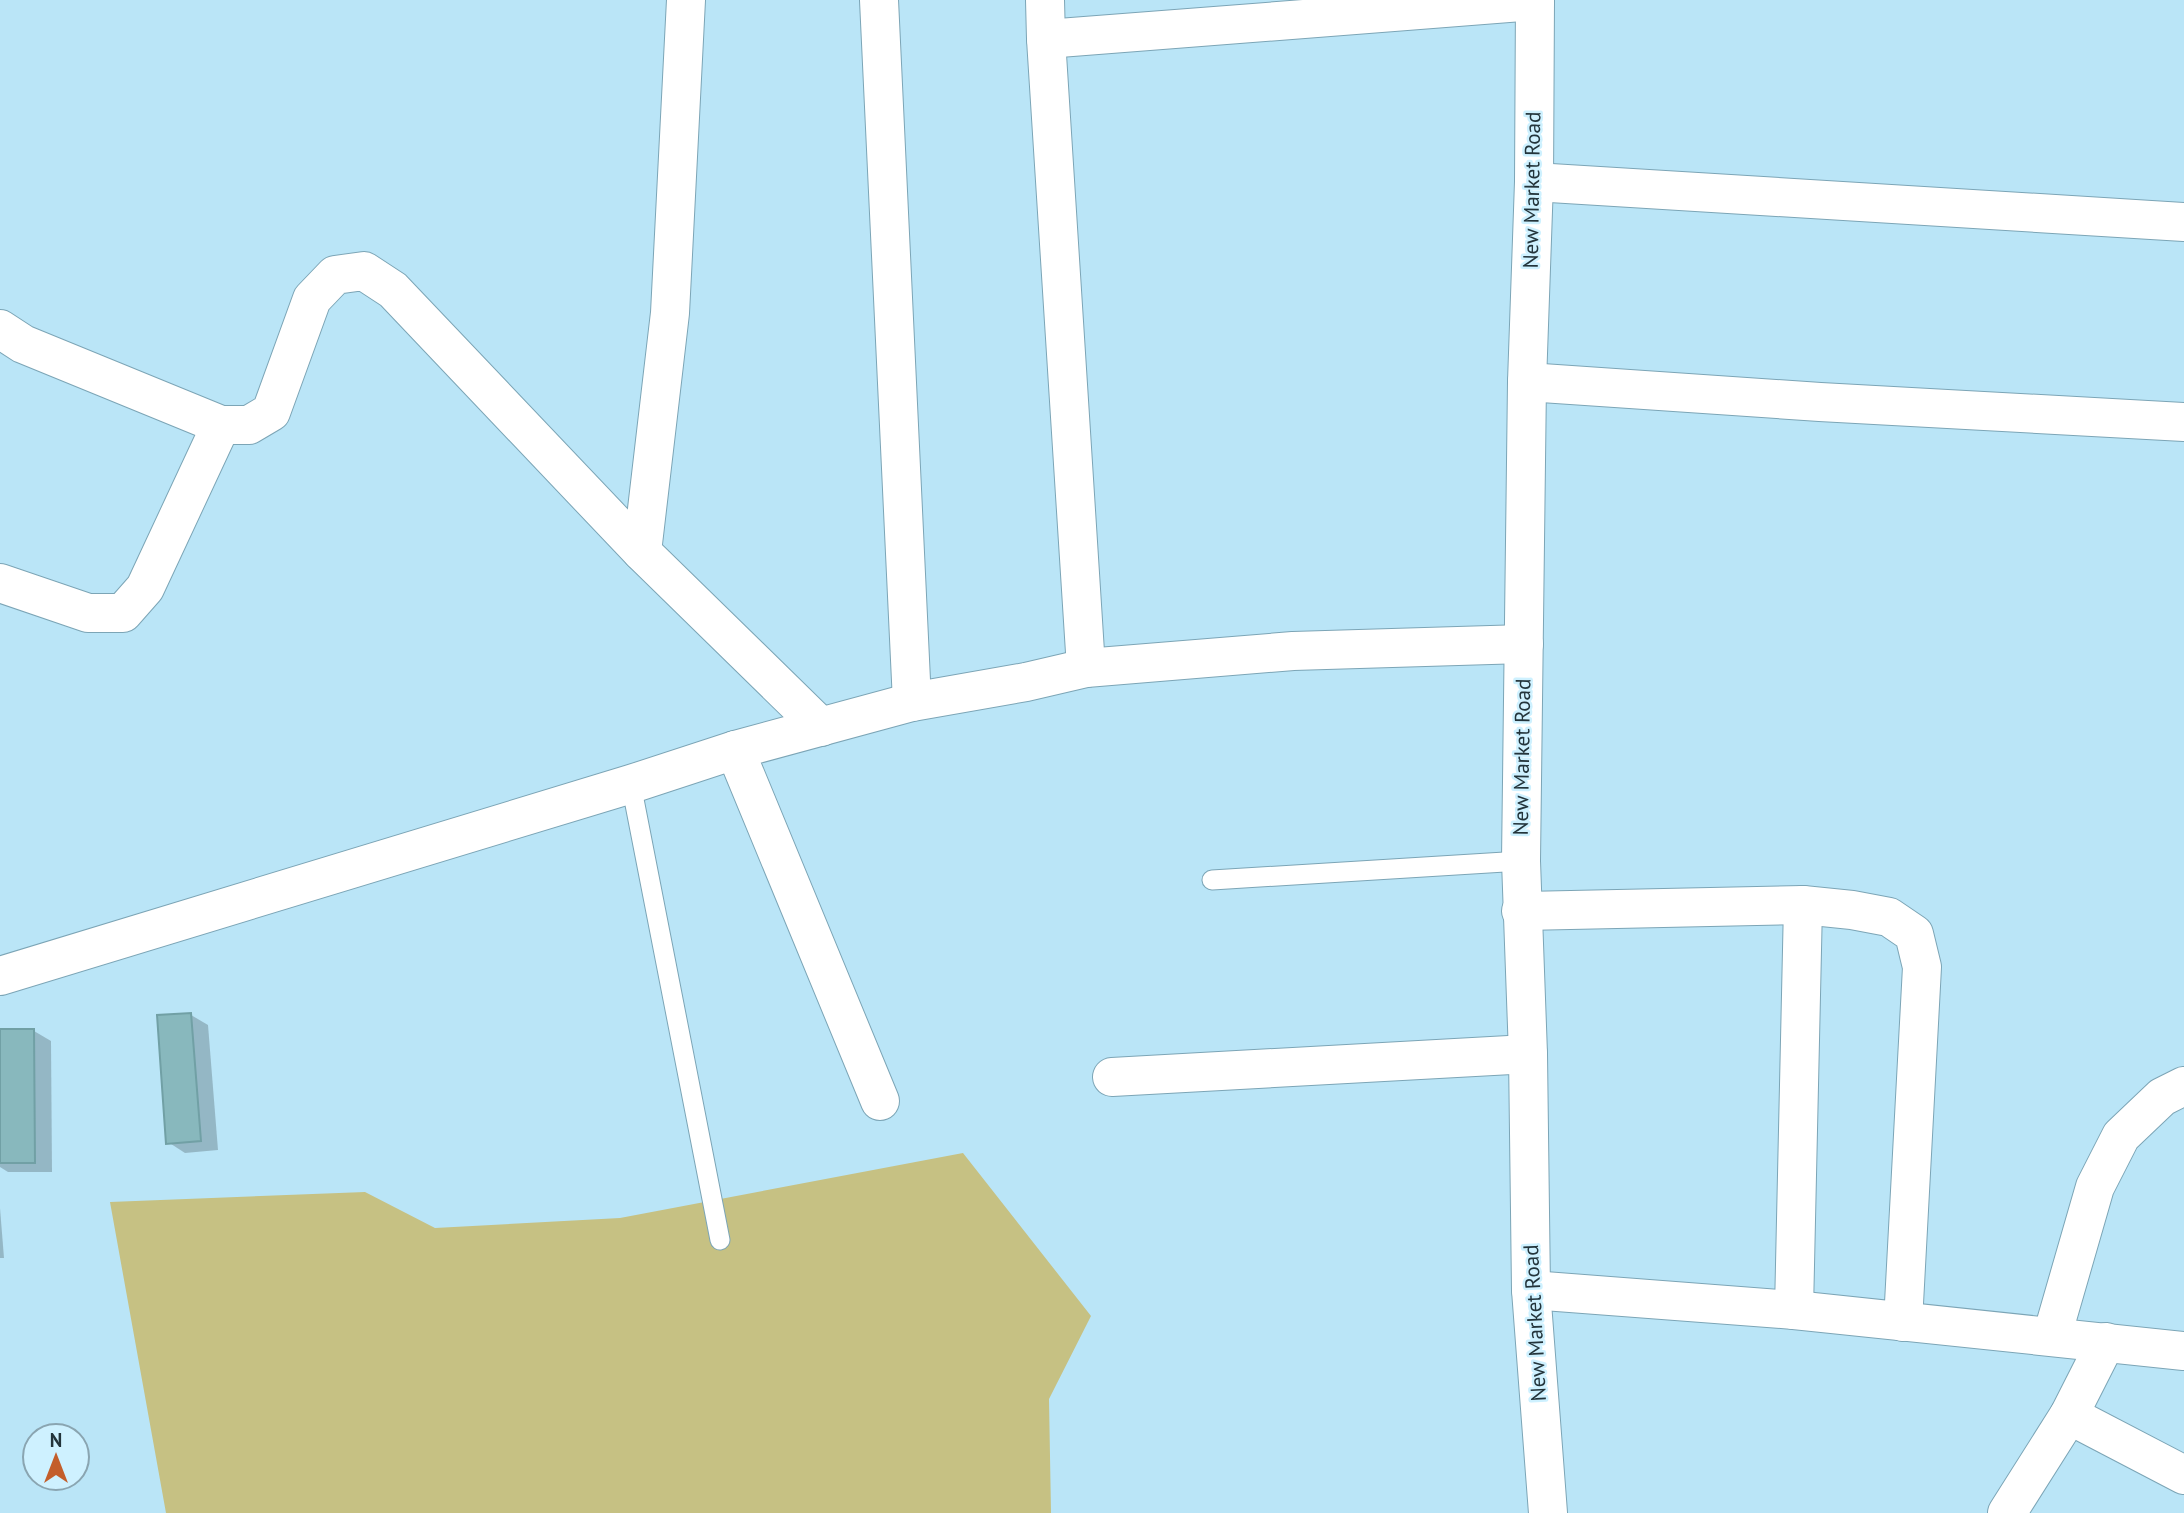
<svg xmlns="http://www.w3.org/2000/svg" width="2184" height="1513" viewBox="0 0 2184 1513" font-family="'PT Sans',sans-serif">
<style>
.green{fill:#c6c183}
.shadow{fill:#0003}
.building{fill:#88b8bd;stroke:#71a0a5;stroke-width:2}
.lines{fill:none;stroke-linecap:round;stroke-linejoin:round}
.service-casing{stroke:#7ca5b6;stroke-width:21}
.minor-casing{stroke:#7ca5b6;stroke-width:40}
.tertiary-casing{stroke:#7ca5b6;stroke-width:40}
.service{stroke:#fff;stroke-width:19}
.minor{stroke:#fff;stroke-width:38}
.tertiary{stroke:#fff;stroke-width:38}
.labels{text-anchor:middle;stroke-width:5;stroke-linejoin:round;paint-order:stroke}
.street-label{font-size:21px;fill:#23343b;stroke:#cef1ff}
</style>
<rect width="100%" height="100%" fill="#bae5f7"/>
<polygon class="green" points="963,1153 1091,1316 1049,1399 1051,1513 166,1513 110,1202 365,1192 435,1228 620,1218"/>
<g class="shadow">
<polygon points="191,1015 208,1025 218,1150 185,1153 168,1142"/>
<polygon points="0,1031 34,1031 51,1041 52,1172 8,1172 0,1167"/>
<polygon points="0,1208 4,1258 0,1258"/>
</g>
<g class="building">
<polygon points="191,1013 201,1141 166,1144 157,1015"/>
<polygon points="0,1029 34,1029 35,1163 0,1163"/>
</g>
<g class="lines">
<defs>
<g id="service">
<polyline points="631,784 720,1240"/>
<polyline points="1212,880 1521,861"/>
</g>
<g id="minor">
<polyline points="879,0 912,702"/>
<polyline points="1045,0 1046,39 1086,668"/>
<polyline points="1046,39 1535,1"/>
<polyline points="1534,182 2184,222"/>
<polyline points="0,329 23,344 221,425 249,425 271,412 312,299 335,275 364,271 393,290 642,552 821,727"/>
<polyline points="1527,382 1820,402 2184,422"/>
<polyline points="642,552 670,313 686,0"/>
<polyline points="0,583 88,613 123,613 145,588 221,425"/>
<polyline points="735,750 880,1101"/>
<polyline points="1521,911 1803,905 1852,910 1889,917 1914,934 1922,967 1903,1322"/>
<polyline points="0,976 631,784 735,750 912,702 1026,682 1086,668 1293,651 1524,644"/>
<polyline points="1112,1077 1528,1054"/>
<polyline points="1531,1290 1794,1310 2184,1351"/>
<polyline points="1794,1310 1803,905"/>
<polyline points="2052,1336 2095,1187 2121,1136 2162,1097 2184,1086"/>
<polyline points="2069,1415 2184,1475"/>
<polyline points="2007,1513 2069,1415 2106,1342"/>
</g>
<polyline id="tertiary" points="1535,0 1534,182 1527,382 1521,861 1528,1054 1531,1290 1548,1513"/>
</defs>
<use href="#service" class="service-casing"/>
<use href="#minor" class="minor-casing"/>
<use href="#tertiary" class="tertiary-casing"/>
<use href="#service" class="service"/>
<use href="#minor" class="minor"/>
<use href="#tertiary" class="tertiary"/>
</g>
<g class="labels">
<g class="street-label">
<text transform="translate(1532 190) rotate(-89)" y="7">New Market Road</text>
<text transform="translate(1522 757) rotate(-89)" y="7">New Market Road</text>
<text transform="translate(1535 1323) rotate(-93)" y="7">New Market Road</text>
</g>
</g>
<g transform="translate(56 1457)"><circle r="33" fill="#cef1ff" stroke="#8aa5b1" stroke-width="2"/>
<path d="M0-5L12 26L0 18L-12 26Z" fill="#c35e2b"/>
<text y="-10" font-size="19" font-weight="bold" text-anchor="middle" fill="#23343b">N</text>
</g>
</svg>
